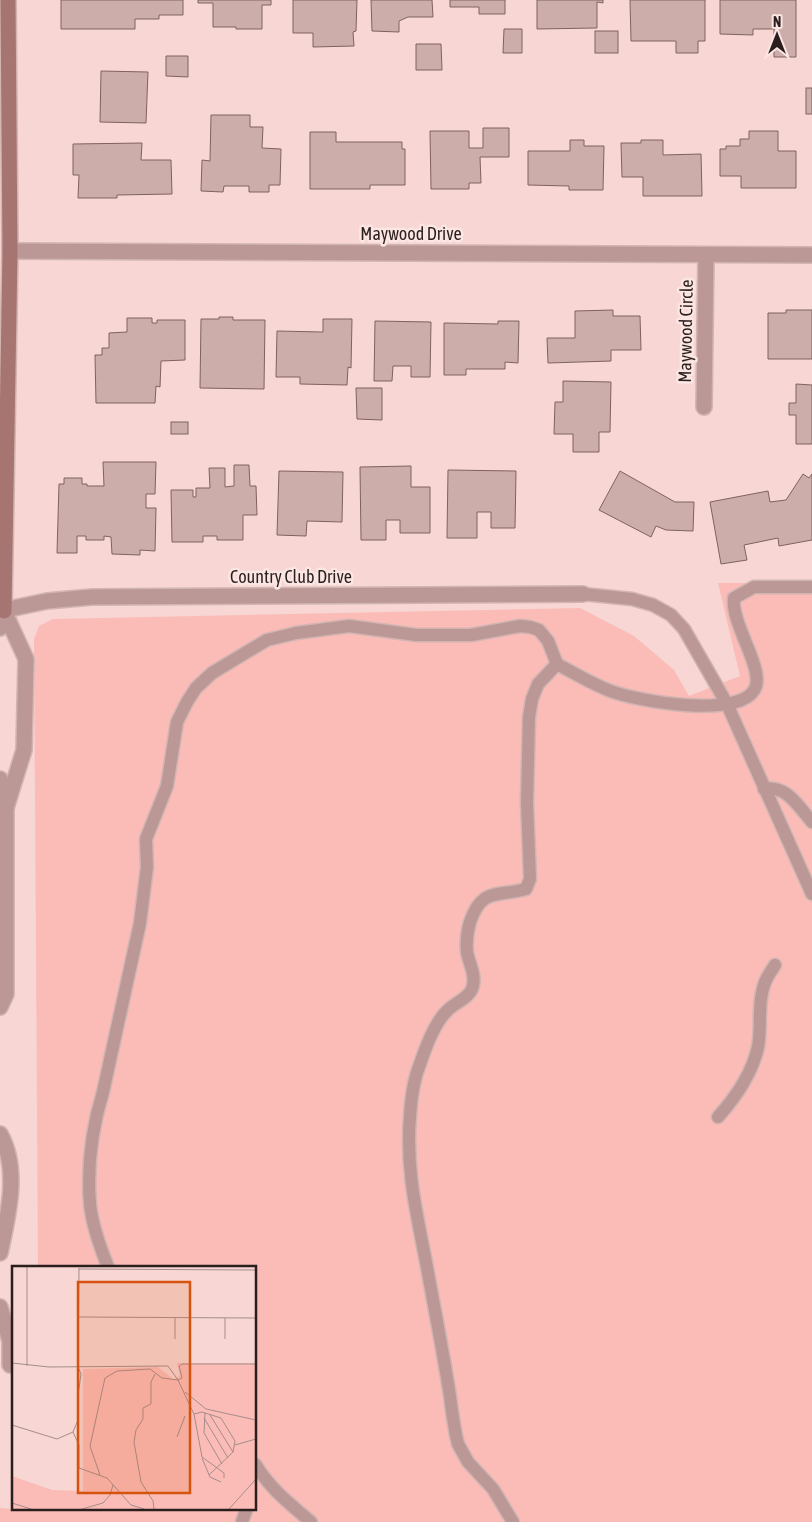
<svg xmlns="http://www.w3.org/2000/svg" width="812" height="1522" viewBox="0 0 812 1522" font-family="'Asap Condensed',sans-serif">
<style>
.green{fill:#fbbcb7}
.building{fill:#cdadaa;stroke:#7f6260}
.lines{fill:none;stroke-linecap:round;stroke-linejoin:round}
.lane-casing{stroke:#d2b5b2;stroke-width:15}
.street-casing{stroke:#d2b5b2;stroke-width:18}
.secondary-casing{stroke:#d2b5b2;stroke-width:18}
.lane{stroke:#bb9895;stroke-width:12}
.street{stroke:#bb9895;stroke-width:15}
.secondary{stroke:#a77571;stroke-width:15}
.labels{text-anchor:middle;stroke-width:5;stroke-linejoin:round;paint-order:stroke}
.street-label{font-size:18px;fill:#2b1f1e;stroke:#fbe6e4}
.inset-road{fill:none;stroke:#a58d8b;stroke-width:1}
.view{fill:#d5530e;fill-opacity:0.15;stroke:#d5530e;stroke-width:2.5}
.inset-edge{fill:none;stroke:#2b1f1e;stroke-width:2.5}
</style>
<rect width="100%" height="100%" fill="#f7d6d3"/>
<polygon class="green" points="718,583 812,583 812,1522 0,1522 0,1508 41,1511 41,1508 255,1508 255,1267 38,1267 34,639 39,626 53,619 580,608 634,636 674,670 689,696 740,676"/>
<g class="building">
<polygon points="61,0 183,0 183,15 159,15 159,19 135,19 135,29 61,29"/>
<polygon points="198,0 271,0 271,5 262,5 262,29 236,29 236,27 213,27 213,3 198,3"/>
<polygon points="293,0 357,0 356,31 353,32 354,46 313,47 313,33 293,33"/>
<polygon points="371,0 432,0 433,17 408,17 399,21 399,32 372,31"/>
<polygon points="450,0 505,0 505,14 479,14 479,7 450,7"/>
<polygon points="537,0 603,0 603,3 597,2 597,28 537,29"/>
<polygon points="630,0 705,0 705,41 698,41 698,53 676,53 676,41 631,41"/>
<polygon points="720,0 796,0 796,57 774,57 774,29 753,29 753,35 720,34"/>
<polygon points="504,29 522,29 522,53 503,53"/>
<rect x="595" y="31" width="23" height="22"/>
<polygon points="416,44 441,44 442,70 416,70"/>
<polygon points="166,56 188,56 188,77 166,76"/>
<polygon points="101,71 148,72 146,123 100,122"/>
<rect x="806" y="88" width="6" height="26"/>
<polygon points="211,115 250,115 250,127 263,127 262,148 281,149 280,185 269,185 269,192 249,192 249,186 224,186 223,192 201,191 202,160 210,161"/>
<polygon points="483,128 509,128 509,157 480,157 481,183 469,183 469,189 431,189 430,131 469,131 469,148 483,148"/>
<polygon points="749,131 778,131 778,151 796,151 796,188 741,188 741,176 720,176 720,149 726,149 726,146 740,146 740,139 749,139"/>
<polygon points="310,132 336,132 336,142 402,142 402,149 405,149 405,185 370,185 370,189 310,189"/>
<polygon points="570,140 584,140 584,146 604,146 603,190 569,190 569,186 528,185 528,151 570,151"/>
<polygon points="641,140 663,140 663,155 701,154 702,196 643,196 643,177 622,177 621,143 641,143"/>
<polygon points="142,143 141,160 171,160 172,194 117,195 117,198 78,198 79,175 73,175 73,144"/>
<polygon points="613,310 613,316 640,316 641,350 611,350 611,361 548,363 547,338 575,338 575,311"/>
<polygon points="786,310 812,310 812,359 768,359 768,313 786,313"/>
<polygon points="219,317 233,317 233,320 265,320 264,389 200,388 201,319 219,319"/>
<polygon points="127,318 152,318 152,323 157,323 157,320 185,320 185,360 161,361 160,387 156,386 155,403 96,403 95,355 102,355 102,348 109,348 109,333 127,332"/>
<polygon points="323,319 352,319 351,368 348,367 347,385 300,384 300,377 276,377 277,331 323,332"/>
<polygon points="375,321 431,322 430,377 411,377 411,366 393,366 392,381 374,381"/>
<polygon points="498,321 519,321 518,363 505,362 505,369 466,369 466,375 444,375 444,323 498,324"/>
<polygon points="563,381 611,382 610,432 599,432 599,452 573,452 573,434 554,434 555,402 563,402"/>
<polygon points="796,384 812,385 812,444 796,444 796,415 789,415 789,403 796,403"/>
<polygon points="356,388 382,388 382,420 357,419"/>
<rect x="171" y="422" width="17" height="12"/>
<polygon points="103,462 156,462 155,494 146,494 146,508 156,508 155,551 140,550 140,555 112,554 111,537 104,536 104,540 86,540 86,536 77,536 77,553 57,553 59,484 64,484 64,478 82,478 82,484 87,484 87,486 104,486"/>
<polygon points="234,465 249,465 250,486 256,486 257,515 243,515 243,540 217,540 217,536 203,536 203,542 172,542 171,490 193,490 193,497 196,497 196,488 210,488 209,468 225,468 225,487 234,486"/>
<polygon points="411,466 411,487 430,487 430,533 400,533 400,520 386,520 386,540 361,540 360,467"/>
<polygon points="448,470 516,471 515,528 491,528 491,512 477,512 477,538 447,538"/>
<polygon points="279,471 343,472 342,522 307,521 306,536 277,535"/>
<polygon points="620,471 675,502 694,502 693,531 666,530 656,526 651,537 599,510"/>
<polygon points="803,474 809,478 812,474 812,540 779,546 778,538 744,545 747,560 721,564 710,502 768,491 770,502 786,500"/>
</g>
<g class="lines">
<defs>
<g id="lane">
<polyline points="583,594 632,599 653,605 671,615 684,629 727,704 812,894"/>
<path d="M764 789C787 785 798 806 812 822"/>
<path d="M718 1117C736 1097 752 1074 758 1047 762 1027 757 1005 764 985 766 978 771 971 775 965"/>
<path d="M108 1267C100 1247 92 1225 90 1204 87 1167 92 1128 103 1092L140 923 147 867 146 839 167 786 177 722 187 702 196 688 212 673 267 640 296 633 349 626 416 635H471L520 626 530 627 539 630 548 641 557 664C574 673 590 683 608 690 634 701 745 721 756 686 762 665 731 623 734 598L754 587H812"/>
<path d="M255 1464C271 1490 289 1503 311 1522"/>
<polyline points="242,1522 247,1508"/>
<path d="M513 1522 493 1489 468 1462 458 1444C454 1428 452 1412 450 1396 444 1358 437 1321 430 1284 420 1225 405 1177 410 1116 411 1099 413 1081 420 1064 425 1049 435 1022 447 1011 454 1003 468 999 472 989 477 976 469 964 467 952 466 941 467 932 470 922 482 887 497 897 526 889L530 879 527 802 529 717 532 699 538 684 557 664"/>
</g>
<g id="street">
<polyline points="10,251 812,255"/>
<polyline points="704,407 706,255"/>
<polyline points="0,611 47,601 92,597 583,594"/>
<polyline points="0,628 4,611 26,659 24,750 6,808"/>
<polyline points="0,779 6,810 6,994 0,1007"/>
<path d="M0 1134C20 1169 8 1216 0 1253"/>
<polyline points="0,1307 10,1341 10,1365"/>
</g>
<polyline id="secondary" points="4,611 10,251 8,0"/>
</defs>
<use href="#lane" class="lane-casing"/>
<use href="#street" class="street-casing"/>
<use href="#secondary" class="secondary-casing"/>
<use href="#lane" class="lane"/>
<use href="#street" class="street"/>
<use href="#secondary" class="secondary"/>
</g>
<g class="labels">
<g class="street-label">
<text x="411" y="240">Maywood Drive</text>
<text transform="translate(686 331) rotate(-89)" y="6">Maywood Circle</text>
<text x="291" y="583">Country Club Drive</text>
</g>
</g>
<g transform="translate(12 1266)">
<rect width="244" height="244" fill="#f7d6d3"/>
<path d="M165 97H244V243H0V210L40 224 71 225V103L146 101 161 113 168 110Z" fill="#fbbcb7"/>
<path class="inset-road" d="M67 3 244 4M67 51 244 52M163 73V52M213 73V52M0 97 37 101 156 100 166 114 182 148 190 191 212 207V212M15 100V0M66 101 67 2M166 114 170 112 167 100 170 98H244M173 126 194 143 244 154M193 147 192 167 210 198M182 148 190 146 209 152 223 175 221 186 197 209M198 149 221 186M192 152 216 192M0 159 45 173 61 166M61 166 66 154V101L69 108 66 129M61 166 67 179V203M165 171 173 150M223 179 244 173M190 192 198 211 209 216M67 202 95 212 119 239 132 243M88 209 78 180 93 112 105 105 138 103 150 112 166 114M0 237 19 243M70 243 91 237 98 229 101 219M142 243 141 235 129 216 122 176 124 164 131 153V142L139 138V116L143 108M217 243 244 213"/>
<path class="view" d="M66 16H178V227H66Z"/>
<rect width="244" height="244" class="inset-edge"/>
</g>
<g transform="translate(777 35)" stroke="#fbe6e4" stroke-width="4" paint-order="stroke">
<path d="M0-4L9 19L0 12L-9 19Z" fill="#2b1f1e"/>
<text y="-8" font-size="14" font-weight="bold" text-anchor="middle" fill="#2b1f1e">N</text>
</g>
</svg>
